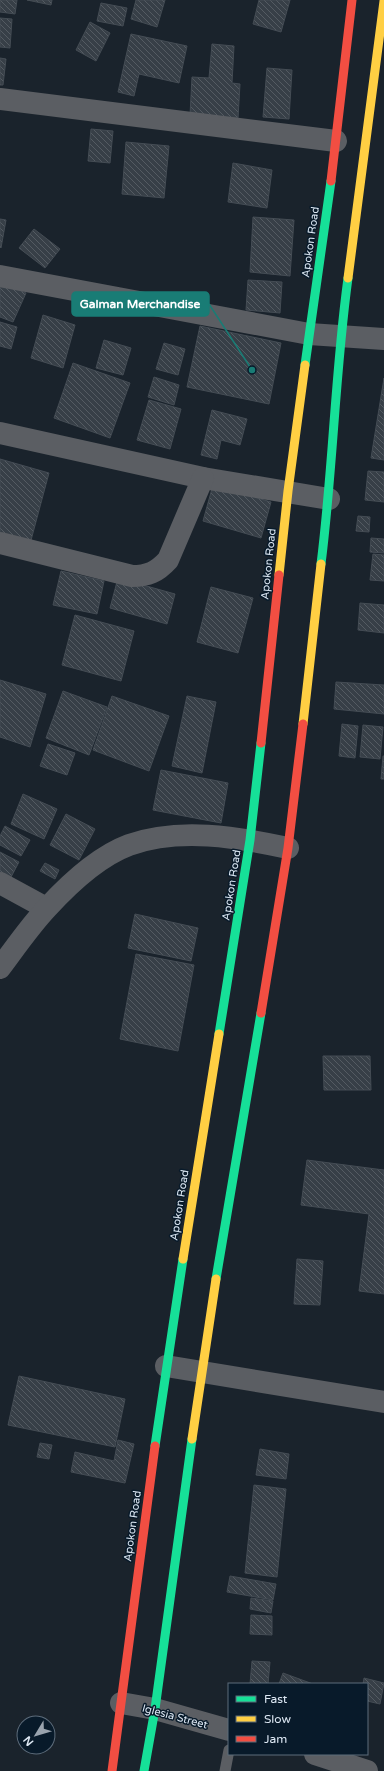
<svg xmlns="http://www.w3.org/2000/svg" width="384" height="1771" viewBox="0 0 384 1771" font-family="'Varela Round',sans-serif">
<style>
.building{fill:url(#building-back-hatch);stroke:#444c54}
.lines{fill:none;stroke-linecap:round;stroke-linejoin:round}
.lane{stroke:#5b5e63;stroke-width:11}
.street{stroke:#5b5e63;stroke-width:22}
.fast{stroke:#16e098;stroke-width:9}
.slow{stroke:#ffcf43;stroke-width:9}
.jam{stroke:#f24e42;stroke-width:9}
.labels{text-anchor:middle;stroke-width:3;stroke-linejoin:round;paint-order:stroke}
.street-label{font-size:11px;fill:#dde8f4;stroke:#081a2a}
.leader{fill:none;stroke:#197c75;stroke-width:1.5}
.callout-dot{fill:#197c75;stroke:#081a2a;stroke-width:1.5}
.callout{fill:#197c75;stroke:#197c75;stroke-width:1.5}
.callout-label{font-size:12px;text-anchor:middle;font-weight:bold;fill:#fff}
</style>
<defs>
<pattern id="building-back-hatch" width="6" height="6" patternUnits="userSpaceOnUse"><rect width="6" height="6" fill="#373f47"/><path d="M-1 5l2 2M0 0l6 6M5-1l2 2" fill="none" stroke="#545b62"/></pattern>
</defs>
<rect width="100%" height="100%" fill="#1a232c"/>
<g class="building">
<polygon points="0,0 17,0 15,14 0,12"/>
<polygon points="27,0 52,0 51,5"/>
<polygon points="136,0 165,0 157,27 131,19"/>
<polygon points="259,0 290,0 281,32 253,24"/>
<polygon points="101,3 127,8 123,26 97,21"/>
<polygon points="0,18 12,19 10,48 0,47"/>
<polygon points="90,22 110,33 96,61 76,50"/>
<polygon points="131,34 187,46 179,83 139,74 134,96 118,92"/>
<polygon points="212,44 234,46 232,83 240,84 238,118 190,115 192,77 209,78"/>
<polygon points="0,58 6,59 3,85 0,85"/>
<polygon points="267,68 292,70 289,119 263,117"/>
<polygon points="91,129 113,131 110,163 88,161"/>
<polygon points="126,142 169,146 164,198 122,194"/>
<polygon points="233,163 272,170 267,208 228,202"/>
<polygon points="253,217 294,220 290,276 250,272"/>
<polygon points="0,219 6,220 1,248 0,247"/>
<polygon points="34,229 60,249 45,268 19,248"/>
<polygon points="248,280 282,282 280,313 246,310"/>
<polygon points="0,282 26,293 13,322 0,317"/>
<polygon points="43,315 75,325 63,368 31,358"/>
<polygon points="0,322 17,327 11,349 0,346"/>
<polygon points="200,326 281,343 269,404 187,387"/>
<polygon points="104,340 131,348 123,375 96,368"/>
<polygon points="164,343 185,349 178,375 156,369"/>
<polygon points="73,363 130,383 110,438 54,418"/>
<polygon points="154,377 179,385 174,405 148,397"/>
<polygon points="384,378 384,460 371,458"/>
<polygon points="149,400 181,409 170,449 137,440"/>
<polygon points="212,410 247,419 240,445 221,440 217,459 201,455"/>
<polygon points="0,459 49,473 30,544 0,536"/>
<polygon points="368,471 384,472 384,502 365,500"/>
<polygon points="213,485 271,502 261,538 203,521"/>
<polygon points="358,516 370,517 369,532 356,531"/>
<polygon points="371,538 384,539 384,553 370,552"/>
<polygon points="373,554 384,555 384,581 370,580"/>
<polygon points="61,571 104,581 97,614 53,605"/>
<polygon points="118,578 175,594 167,624 110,608"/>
<polygon points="211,587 253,598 238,653 197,642"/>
<polygon points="360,603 384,605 384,633 358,630"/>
<polygon points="75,615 134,631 121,681 62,665"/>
<polygon points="0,680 46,694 30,747 0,737"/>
<polygon points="336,682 384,685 384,714 334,709"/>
<polygon points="63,691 107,707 89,755 46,738"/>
<polygon points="112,696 169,716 149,771 93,750"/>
<polygon points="187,696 216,702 202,773 172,766"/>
<polygon points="342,724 358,726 355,758 339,756"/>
<polygon points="363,725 383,727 380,759 360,757"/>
<polygon points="48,744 75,753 67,775 40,766"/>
<polygon points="383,756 384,756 384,779 381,779"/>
<polygon points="161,770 228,783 221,823 153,810"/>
<polygon points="23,794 57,809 44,839 11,824"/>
<polygon points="66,814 95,829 79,860 50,845"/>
<polygon points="5,826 30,840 21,856 0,845 0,836"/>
<polygon points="0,852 19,862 10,879 0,874"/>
<polygon points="45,863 59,870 55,879 40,871"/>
<polygon points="135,914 198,928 191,961 128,948"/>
<polygon points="136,954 194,965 178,1051 120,1039"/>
<polygon points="323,1056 370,1056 371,1090 324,1090"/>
<polygon points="307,1160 384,1170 384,1294 359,1291 369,1214 301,1205"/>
<polygon points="297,1259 323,1261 320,1305 294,1304"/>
<polygon points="19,1376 125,1399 115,1447 8,1425"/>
<polygon points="118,1440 134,1444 125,1483 71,1472 75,1452 114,1461"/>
<polygon points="40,1443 52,1445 49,1459 37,1457"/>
<polygon points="260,1449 289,1454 286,1479 256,1475"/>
<polygon points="254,1485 286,1489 277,1577 245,1573"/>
<polygon points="230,1576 276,1584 273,1600 227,1592"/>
<polygon points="251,1598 273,1601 271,1613 250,1609"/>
<polygon points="251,1615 272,1616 272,1635 250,1634"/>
<polygon points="252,1661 270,1662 268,1684 250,1684"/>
<polygon points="283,1673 313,1684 279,1684"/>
<polygon points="364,1678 384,1683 380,1704 367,1701 367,1684 363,1684"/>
</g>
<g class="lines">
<polyline class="lane" points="225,1771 229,1750"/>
<g class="street">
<polyline points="0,99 336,141"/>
<polyline points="0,276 309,334 384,339"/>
<polyline points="0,433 203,478 329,499"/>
<path d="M0 543 132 576C148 576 157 572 168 560L203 478"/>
<polyline points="0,883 46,908"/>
<path d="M0 968C15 948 30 926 47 908 69 884 97 857 129 845 179 827 237 837 288 848"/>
<polyline points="166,1366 384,1402"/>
<polyline points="121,1703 155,1709 229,1730"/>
<polyline points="315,1754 367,1771"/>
</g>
<g class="fast">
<polyline points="305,365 331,181"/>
<path d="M321 564C333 469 335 373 348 278"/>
<polyline points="219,1034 250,840 261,743"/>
<polyline points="216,1279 261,1013"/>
<polyline points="155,1446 183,1259"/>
<polyline points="144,1771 155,1709 192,1439"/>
</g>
<g class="slow">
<polyline points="348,278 384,1"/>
<polyline points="279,575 288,491 305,365"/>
<polyline points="303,724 321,564"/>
<polyline points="183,1259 219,1034"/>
<polyline points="192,1439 216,1279"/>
</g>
<g class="jam">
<polyline points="331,181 352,0"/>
<polyline points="261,743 279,575"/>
<polyline points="261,1013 288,848 303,724"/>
<polyline points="112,1771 155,1446"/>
</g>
</g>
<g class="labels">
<g class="street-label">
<text transform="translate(310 242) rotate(-82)" y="4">Apokon Road</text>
<text transform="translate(268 564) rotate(-84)" y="4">Apokon Road</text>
<text transform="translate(231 885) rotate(-81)" y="4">Apokon Road</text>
<text transform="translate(179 1205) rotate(-81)" y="4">Apokon Road</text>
<text transform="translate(132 1526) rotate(-82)" y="4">Apokon Road</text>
<text transform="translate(175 1716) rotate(15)" y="4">Iglesia Street</text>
</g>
</g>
<path class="leader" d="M252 370L209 304"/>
<circle class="callout-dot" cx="252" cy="370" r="4"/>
<rect class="callout" x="72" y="292" width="137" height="24" rx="4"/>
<g class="callout-label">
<text x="140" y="308">Galman Merchandise</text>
</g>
<rect x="228" y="1683" width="140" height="72" fill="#081a2a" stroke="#5d6c7b"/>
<rect x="236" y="1696" width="20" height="6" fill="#16e098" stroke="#5d6c7b"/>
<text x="264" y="1703" font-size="12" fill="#dde8f4">Fast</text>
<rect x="236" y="1716" width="20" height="6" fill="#ffcf43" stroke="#5d6c7b"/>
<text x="264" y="1723" font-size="12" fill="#dde8f4">Slow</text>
<rect x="236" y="1736" width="20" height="6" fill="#f24e42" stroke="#5d6c7b"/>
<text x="264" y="1743" font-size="12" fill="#dde8f4">Jam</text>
<g transform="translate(36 1735) rotate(232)"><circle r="19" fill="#081a2a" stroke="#5d6c7b"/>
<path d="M0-3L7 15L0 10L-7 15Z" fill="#99a3ae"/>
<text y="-6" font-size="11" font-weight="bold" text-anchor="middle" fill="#dde8f4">N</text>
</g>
</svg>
